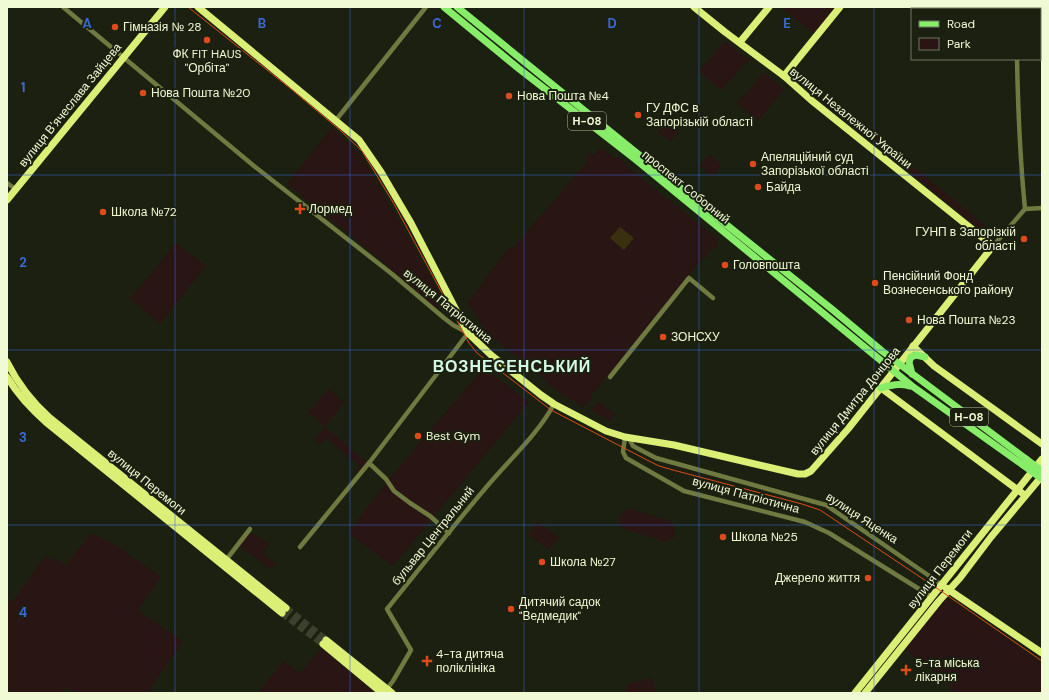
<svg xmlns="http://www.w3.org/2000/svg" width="1049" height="700" viewBox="0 0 1049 700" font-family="'DM Sans',sans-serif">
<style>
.green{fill:#291614}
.water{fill:#3a300f}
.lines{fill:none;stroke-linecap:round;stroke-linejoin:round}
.secondary-tunnel{stroke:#3b412d;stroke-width:7;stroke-dasharray:7 3.5;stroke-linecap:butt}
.street{stroke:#6f7a40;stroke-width:4.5}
.secondary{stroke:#dbef76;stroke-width:7}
.primary{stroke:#87ed68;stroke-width:7}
.tram{stroke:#df4a1b;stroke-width:1}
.primary-bridge{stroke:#87ed68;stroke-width:7}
.grid{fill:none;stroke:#3d68d7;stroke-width:1;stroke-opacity:0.55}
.poi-dot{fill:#df4a1b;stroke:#1b2010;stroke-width:1.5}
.labels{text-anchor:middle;stroke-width:4;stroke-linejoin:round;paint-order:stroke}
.shield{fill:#1b2010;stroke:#b0b999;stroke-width:1}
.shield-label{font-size:11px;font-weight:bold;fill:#f0fad4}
.poi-label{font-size:12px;fill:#f0fad4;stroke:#1b2010;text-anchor:start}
.street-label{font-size:12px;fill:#f0fad4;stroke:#1b2010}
.district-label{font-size:16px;font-weight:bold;letter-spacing:1px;fill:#d6fae8;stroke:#1b2010}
.grid-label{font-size:13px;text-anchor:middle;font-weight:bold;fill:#3d68d7;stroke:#1b2010;stroke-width:4;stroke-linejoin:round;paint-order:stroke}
</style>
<rect width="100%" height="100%" fill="#1b2010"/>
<g class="green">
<polygon points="780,7 836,7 814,34"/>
<polygon points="725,41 749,60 721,90 699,71"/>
<polygon points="764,73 784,89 758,121 737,103"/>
<polygon points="798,73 991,230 992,232 992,234 989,237 814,94 797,79"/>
<polygon points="667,121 679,131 670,142 658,132"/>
<polygon points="332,127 363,158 444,301 437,309 371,252 287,184"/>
<polygon points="601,148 616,158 621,158 625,165 718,239 716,243 718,245 715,249 712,247 710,249 712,250 706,258 704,256 702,259 611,372 592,394 593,395 584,407 564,396 546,382 547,381 541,376 489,335 467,303 486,279 484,279 510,247 512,249 588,161 584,158 589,152 593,155"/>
<polygon points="709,154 722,165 712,177 699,166"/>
<polygon points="176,243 206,266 160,324 130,299"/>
<path d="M484 368 529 402 393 566 348 533C390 476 437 422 484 368Z"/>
<polygon points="329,389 344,402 325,427 368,463 358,475 355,472 360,466 326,438 320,445 313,439 325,427 308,412"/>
<polygon points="598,402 616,414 610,421 591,410"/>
<path d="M629 508 670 521C676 528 677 532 673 539L664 542 622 528C616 519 619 512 629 508Z"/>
<polygon points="538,522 559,538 549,550 528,534"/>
<polygon points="251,532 269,544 262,554 277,565 269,568 239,546"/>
<polygon points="91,533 117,546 161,577 138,610 183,641 148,693 79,693 65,688 61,693 7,693 7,599 12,602 46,555 66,565"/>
<polygon points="947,597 1042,663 1042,693 953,693 951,687 943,680 945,678 936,671 935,673 930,667 919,662 905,648"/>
<polygon points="321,648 376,693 258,693 283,661 300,673"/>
<polygon points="652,678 656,693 627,693 627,684"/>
</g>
<polygon class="water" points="620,227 634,238 624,250 610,238"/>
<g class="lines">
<g class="secondary-tunnel">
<polyline points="286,608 326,640"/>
<polyline points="282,613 323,644"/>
</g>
<g class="street">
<polyline points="63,7 254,166 392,274 444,318 453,325 468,333 369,463 300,547"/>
<polyline points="1017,7 1017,9"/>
<path d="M1017 59C1018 109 1020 159 1025 209"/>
<polyline points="336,120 426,7"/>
<polyline points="7,183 14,188"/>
<polyline points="993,246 1025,209 1042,208"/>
<polyline points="610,377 689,278 713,298"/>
<polyline points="625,437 623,452 626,458 684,491 805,522 829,533 932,597"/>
<polyline points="629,438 633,446 656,458 826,505 941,584"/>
<polyline points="369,463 386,479 394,491 410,503 430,516 449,533"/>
<polyline points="226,560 250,529"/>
<path d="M387 689 393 681 411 650 387 609C421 567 454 525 489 484 511 458 538 434 554 404"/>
</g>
<g class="secondary">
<polyline points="198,7 359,140 381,172 411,223 468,333 491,355 541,395 554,404 606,431 625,437 674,445 798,474 805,474 811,471 848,429 993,246 811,100 784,76 725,32 694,7"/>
<polyline points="740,42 769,7"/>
<polyline points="784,76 840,7"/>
<polyline points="7,200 165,7"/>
<polyline points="913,346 934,366 1042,444"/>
<path d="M7 362C18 384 32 402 50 418L286 608"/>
<path d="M7 377C18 395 32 410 47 423L282 613"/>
<polyline points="881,388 1022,493"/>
<polyline points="946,588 1042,653"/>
<polyline points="326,640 392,693"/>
<polyline points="323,644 382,693"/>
<polyline points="855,693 1042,459"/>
<polyline points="865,693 939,601 960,578 991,537 1042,476"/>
</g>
<g class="primary">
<polyline points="444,7 518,68 635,159 912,386 1023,465"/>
<polyline points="457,7 628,146 833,310 882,351 1026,459"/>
<polyline points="912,374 909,362 911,357 916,355 925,357"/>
<path d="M881 388C891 385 899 383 910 386"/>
</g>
<polyline class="tram" points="188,7 291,89 341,131 362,151 394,204 469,343 477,353 551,410 647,460 659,466 673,470 802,504 820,510 938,589 1042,661"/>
<g class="primary-bridge">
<polyline points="1026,459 1042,471"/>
<polyline points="1023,465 1042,479"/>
</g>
</g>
<path class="grid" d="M175 7V693M350 7V693M524 7V693M699 7V693M874 7V693M7 175H1042M7 350H1042M7 525H1042"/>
<g class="poi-dot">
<circle cx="115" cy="27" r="4"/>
<circle cx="207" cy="40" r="4"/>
<circle cx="143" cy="93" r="4"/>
<circle cx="509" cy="96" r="4"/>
<circle cx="638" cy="115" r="4"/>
<circle cx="753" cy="164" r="4"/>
<circle cx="758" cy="187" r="4"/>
<path d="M298 203h4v4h4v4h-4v4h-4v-4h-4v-4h4z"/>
<circle cx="103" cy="212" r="4"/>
<circle cx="1024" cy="239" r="4"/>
<circle cx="725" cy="265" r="4"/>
<circle cx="875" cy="283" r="4"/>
<circle cx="909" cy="320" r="4"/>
<circle cx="663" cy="337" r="4"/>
<circle cx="418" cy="436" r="4"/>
<circle cx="723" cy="537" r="4"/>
<circle cx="542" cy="562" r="4"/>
<circle cx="868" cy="578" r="4"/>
<circle cx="511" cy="609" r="4"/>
<path d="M425 655h4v4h4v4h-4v4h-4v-4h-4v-4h4z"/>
<path d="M904 664h4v4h4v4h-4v4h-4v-4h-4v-4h4z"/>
</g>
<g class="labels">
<g class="shield">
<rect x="568" y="112" width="38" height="18" rx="3"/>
<rect x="950" y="408" width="38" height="18" rx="3"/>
</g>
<g class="shield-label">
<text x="587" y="125">Н-08</text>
<text x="969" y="421">Н-08</text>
</g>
<g class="poi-label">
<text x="123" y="31">Гімназія № 28</text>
<text x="207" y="58" text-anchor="middle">ФК FIT HAUS<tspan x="207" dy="14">"Орбіта"</tspan></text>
<text x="151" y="97">Нова Пошта №20</text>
<text x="517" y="100">Нова Пошта №4</text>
<text x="646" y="112">ГУ ДФС в<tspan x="646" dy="14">Запорізькій області</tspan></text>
<text x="761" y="161">Апеляційний суд<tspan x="761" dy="14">Запорізької області</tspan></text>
<text x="766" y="191">Байда</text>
<text x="309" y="213">Лормед</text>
<text x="111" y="216">Школа №72</text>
<text x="1016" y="236" text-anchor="end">ГУНП в Запорізкій<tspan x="1016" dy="14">області</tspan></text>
<text x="733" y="269">Головпошта</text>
<text x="883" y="280">Пенсійний Фонд<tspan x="883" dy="14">Вознесенського району</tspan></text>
<text x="917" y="324">Нова Пошта №23</text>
<text x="671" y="341">ЗОНСХУ</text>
<text x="426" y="440">Best Gym</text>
<text x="731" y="541">Школа №25</text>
<text x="550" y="566">Школа №27</text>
<text x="860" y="582" text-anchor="end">Джерело життя</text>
<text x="519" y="606">Дитячий садок<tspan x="519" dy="14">"Ведмедик"</tspan></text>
<text x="436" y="658">4-та дитяча<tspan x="436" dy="14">поліклініка</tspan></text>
<text x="915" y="667">5-та міська<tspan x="915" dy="14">лікарня</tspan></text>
</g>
<g class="street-label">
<text transform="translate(70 105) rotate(-51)" y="4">вулиця Вʼячеслава Зайцева</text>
<text transform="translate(851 118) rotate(39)" y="4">вулиця Незалежної України</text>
<text transform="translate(686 187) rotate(39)" y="4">проспект Соборний</text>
<text transform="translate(448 306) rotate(39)" y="4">вулиця Патріотична</text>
<text transform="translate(855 401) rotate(-51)" y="4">вулиця Дмитра Донцова</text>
<text transform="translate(147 482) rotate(39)" y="4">вулиця Перемоги</text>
<text transform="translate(746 495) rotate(15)" y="4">вулиця Патріотична</text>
<text transform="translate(862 518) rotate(33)" y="4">вулиця Яценка</text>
<text transform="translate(433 536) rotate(-51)" y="4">бульвар Центральний</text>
<text transform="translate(940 569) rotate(-52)" y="4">вулиця Перемоги</text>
</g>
<g class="district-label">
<text x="512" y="372">ВОЗНЕСЕНСЬКИЙ</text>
</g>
</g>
<g class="grid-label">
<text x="87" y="28">A</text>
<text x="262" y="28">B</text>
<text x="437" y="28">C</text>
<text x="612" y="28">D</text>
<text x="787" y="28">E</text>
<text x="23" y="92">1</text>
<text x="23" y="267">2</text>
<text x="23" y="442">3</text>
<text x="23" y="617">4</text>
</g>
<rect width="1049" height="700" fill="none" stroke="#f0fad4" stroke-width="16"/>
<rect x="911" y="8" width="130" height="52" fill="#1b2010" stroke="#70775e"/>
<rect x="919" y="21" width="20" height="6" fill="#87ed68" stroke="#70775e"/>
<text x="947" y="28" font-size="12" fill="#f0fad4">Road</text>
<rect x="919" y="38" width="20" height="12" fill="#291614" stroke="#70775e"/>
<text x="947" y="48" font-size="12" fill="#f0fad4">Park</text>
</svg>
